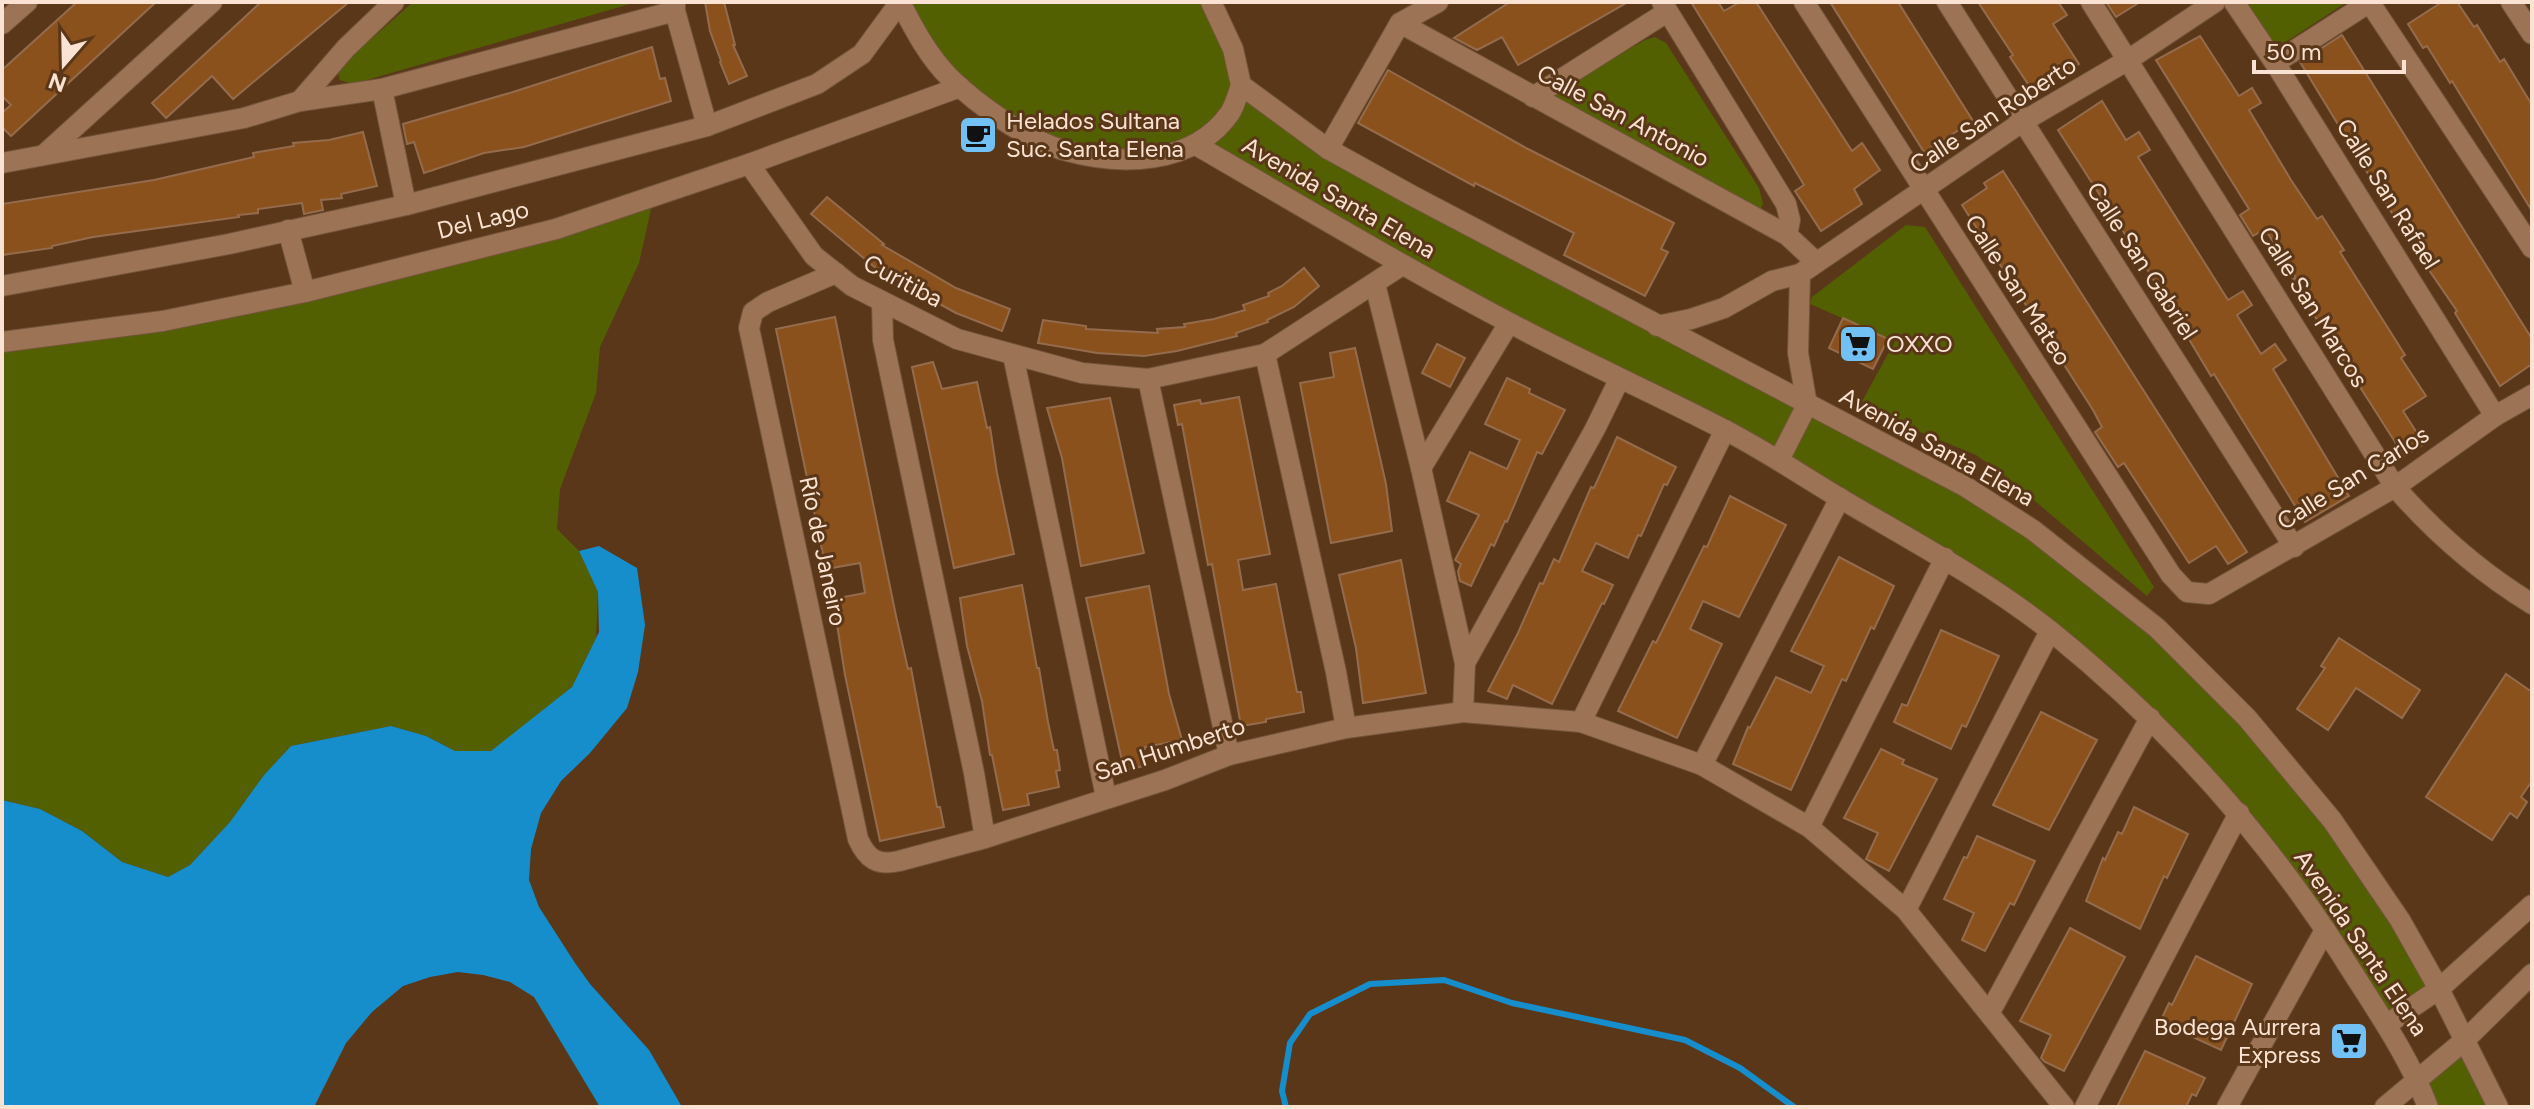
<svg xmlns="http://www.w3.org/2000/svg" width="2534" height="1109" viewBox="0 0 2534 1109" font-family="Figtree,sans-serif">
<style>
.green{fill:#536001}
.water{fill:#168ecb}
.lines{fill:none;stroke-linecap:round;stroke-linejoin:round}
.stream{stroke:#168ecb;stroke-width:6}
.building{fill:#8a511d;stroke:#946c4d;stroke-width:2}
.minor-casing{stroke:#73543b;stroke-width:22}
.minor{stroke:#9c7455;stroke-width:20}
.labels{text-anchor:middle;stroke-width:6;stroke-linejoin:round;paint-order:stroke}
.street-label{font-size:24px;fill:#fae3d2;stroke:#5b3719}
.poi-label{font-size:24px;fill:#fae3d2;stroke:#5b3719;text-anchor:start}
</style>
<rect width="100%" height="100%" fill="#5b3719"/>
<g class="green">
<polygon points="413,2 637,2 353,84 340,80 338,73 342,65"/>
<polygon points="900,2 1211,2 1241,85 1328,149 1966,487 2157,628 2332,820 2439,989 2386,1025 2325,930 2150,718 1945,558 1196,145 1174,155 1061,150 960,87"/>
<polygon points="2244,2 2347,2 2275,49"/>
<polygon points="1655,37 1666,43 1759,188 1763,204 1758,213 1553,97 1557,91 1645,40"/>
<polygon points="654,196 639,263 600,347 596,393 560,489 557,529 579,551 598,592 596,638 572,687 491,752 455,751 426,736 391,726 291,746 264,775 230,822 190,865 168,877 122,862 82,831 40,809 2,800 2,342 163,321"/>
<polygon points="1906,225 1925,227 2154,587 2147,596 2003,474 1976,455 1859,407 1895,341 1810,304 1812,297"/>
<polygon points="2465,1040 2498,1107 2428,1107 2418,1081"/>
</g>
<polygon class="water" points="599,546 637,568 645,625 638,672 627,708 590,753 561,781 541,813 531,849 529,880 539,907 575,963 590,984 649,1050 682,1107 600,1107 534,997 510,982 483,975 458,972 430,977 403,986 372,1012 346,1043 314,1107 2,1107 2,800 40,809 82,831 122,862 168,877 190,865 230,822 264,775 291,746 391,726 426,736 455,751 491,751 572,687 599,632 598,592 579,551"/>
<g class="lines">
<polyline class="stream" points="1286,1107 1282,1091 1290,1043 1310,1014 1370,984 1444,980 1512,1003 1685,1040 1740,1068 1794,1107"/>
</g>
<g class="building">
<polygon points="77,2 156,2 11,136 2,127 2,113 11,105 2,96 2,70"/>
<polygon points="261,2 349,2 233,99 212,76 166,118 152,103"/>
<polygon points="705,2 724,2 735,45 733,45 747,76 729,84 720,62 721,61 710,31"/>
<polygon points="1510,2 1628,2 1518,65 1502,37 1477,50 1454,38"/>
<polygon points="1691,2 1718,2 1724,11 1740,2 1756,2 1852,151 1862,143 1880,170 1854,189 1862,204 1821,231 1795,191 1804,185 1792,165"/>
<polygon points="1830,2 1898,2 1973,121 1924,152"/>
<polygon points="1978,2 2058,2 2067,15 2053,24 2079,64 2060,76 2056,70 2030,87 2010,57 2013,55"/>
<polygon points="2106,2 2140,2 2116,17"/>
<polygon points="2442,2 2457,2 2474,27 2477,25 2500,62 2504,59 2532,105 2532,211 2452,81 2450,83 2427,46 2423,48 2408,24"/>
<polygon points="2342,35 2532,339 2532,364 2500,386 2455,313 2457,311 2409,241 2300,62"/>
<polygon points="2200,36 2239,96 2252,88 2261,103 2249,110 2291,180 2317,219 2322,216 2344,250 2340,252 2405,355 2401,358 2426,396 2403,411 2424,444 2404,456 2314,315 2293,279 2296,278 2265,229 2253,236 2240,215 2249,209 2156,60"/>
<polygon points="652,47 660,79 665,78 671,101 524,147 484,153 424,173 414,142 407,144 403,124 513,92"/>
<polygon points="1388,70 1526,148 1674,223 1661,249 1668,252 1645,296 1564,255 1574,233 1495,193 1475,183 1474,186 1358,123"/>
<polygon points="2102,101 2126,140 2139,132 2150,150 2138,157 2228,300 2243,291 2252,305 2237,315 2261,354 2275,344 2286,360 2273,369 2349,496 2305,522 2214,374 2211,376 2141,259 2058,130"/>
<polygon points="363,132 377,186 341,194 342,198 321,200 323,210 304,214 302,203 258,209 258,213 238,215 239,217 93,237 52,246 52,248 2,255 2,204 154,180 254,157 253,153 294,146 293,143 329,140"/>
<polygon points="2003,171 2247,552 2228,564 2216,546 2189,563 2124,463 2118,467 2095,432 2102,427 2093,410 1962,205 1987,188 1984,183"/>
<polygon points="827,197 884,244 882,245 956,288 1010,309 1002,331 956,313 878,270 811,214"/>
<polygon points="1304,268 1319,286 1294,307 1267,320 1268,322 1236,333 1237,336 1177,351 1144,356 1097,353 1038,343 1043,320 1086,326 1086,329 1158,333 1157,329 1185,327 1184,324 1214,319 1245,310 1243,305 1269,296 1268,293 1282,286"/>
<polygon points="835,317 896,616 908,669 911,668 937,807 940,807 944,827 880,841 845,675 833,599 865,593 860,563 826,569 776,329"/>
<polygon points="1843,318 1888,339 1873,369 1829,348"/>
<polygon points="1437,344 1465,358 1450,387 1422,373"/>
<polygon points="1355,348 1386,484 1392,531 1331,543 1300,383 1334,377 1330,353"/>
<polygon points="933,362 942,389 977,382 987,428 990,427 997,473 1014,554 954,568 912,367"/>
<polygon points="1507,378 1530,389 1529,393 1565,410 1542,454 1537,452 1507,522 1505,521 1494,546 1491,544 1471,586 1460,581 1458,571 1461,564 1455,560 1479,515 1447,501 1470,452 1507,469 1520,440 1485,424"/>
<polygon points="1239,397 1270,554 1238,560 1243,590 1276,584 1297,692 1301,692 1304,712 1266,719 1266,722 1241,726 1212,564 1208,565 1182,424 1178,425 1174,405 1200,400 1201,404"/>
<polygon points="1110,398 1144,553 1081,566 1062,458 1047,408"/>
<polygon points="1617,437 1676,467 1667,485 1664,484 1641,536 1638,535 1628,558 1596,543 1582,571 1613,585 1604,604 1602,603 1552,704 1513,685 1507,699 1488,691 1518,633 1540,583 1543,584 1554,559 1559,562 1591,487 1594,488"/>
<polygon points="1730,496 1786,525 1739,617 1703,601 1690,629 1722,644 1677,738 1618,711 1653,641 1656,643 1704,546 1707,547"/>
<polygon points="1839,557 1894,586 1874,629 1871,627 1846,681 1842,679 1791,790 1733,764 1748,727 1750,728 1776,677 1811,693 1824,666 1791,651"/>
<polygon points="1401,560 1426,693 1363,703 1356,648 1339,575"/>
<polygon points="1022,585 1037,668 1039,668 1048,722 1054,750 1057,750 1060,770 1056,771 1059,787 1027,794 1029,805 1003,810 992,755 990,755 982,701 967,646 960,598"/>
<polygon points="1149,586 1169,694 1182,740 1145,747 1145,749 1142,750 1145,766 1124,770 1086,598"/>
<polygon points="1941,630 1999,656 1966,727 1962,725 1951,749 1894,722 1902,704 1907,706"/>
<polygon points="2339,638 2420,690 2402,718 2356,688 2328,730 2297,709 2325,668 2321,666"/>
<polygon points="2506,674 2532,692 2532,781 2521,797 2527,802 2517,818 2510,813 2492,840 2426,797"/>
<polygon points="2041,712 2097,740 2049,830 1993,805"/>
<polygon points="1881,749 1904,760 1902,764 1937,779 1889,871 1866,859 1878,833 1844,818"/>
<polygon points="2134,807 2188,834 2167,878 2164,876 2140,929 2086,901 2103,858 2105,860 2118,832 2122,834"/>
<polygon points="1977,836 2035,861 2014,905 2010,903 1985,951 1962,940 1974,913 1944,899 1964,857 1967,858"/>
<polygon points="2070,928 2125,957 2064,1071 2045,1062 2041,1058 2051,1035 2020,1021"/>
<polygon points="2196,956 2252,984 2221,1050 2160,1022 2169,1003 2172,1005"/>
<polygon points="2145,1051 2205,1078 2196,1096 2192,1094 2186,1107 2117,1107"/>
</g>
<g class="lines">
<defs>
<g id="minor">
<polyline points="675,2 675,11 707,126"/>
<path d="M900 2C914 29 928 56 950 78 978 105 1025 139 1063 150 1119 166 1193 166 1230 113 1235 105 1238 94 1241 85"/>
<polyline points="1211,2 1233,49 1241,85 1328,149 1411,195 1966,487 2033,530 2157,628 2247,718 2332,820 2400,920 2439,989 2498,1107"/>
<polyline points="1662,2 1786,204 1790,220 1787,235"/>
<polyline points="1804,2 2171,575 2187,592 2209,594 2395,487 2495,416 2532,395"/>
<polyline points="1947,2 2294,547"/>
<path d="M2091 2 2395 487C2435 533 2480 572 2532 604"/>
<polyline points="2234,2 2275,63 2495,416"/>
<polyline points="2511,2 2532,34"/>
<polyline points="2370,3 2532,248"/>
<polyline points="1400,23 1787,235 1816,262"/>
<polyline points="2,24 27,2"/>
<polyline points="2275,63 2370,2"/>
<polyline points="382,89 406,205"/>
<polyline points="1533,97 1667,12"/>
<polyline points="300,101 346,48 394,2"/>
<path d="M1196 145C1300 205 1403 267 1510 323 1581 361 1654 393 1725 430 1766 451 1804 477 1843 500 1914 542 1988 581 2053 633 2165 724 2263 832 2341 954 2372 1004 2407 1052 2428 1107"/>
<polyline points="1328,149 1400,23 1438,2"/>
<polyline points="45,154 212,2"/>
<polyline points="2,163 244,118 300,101 382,89 675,11"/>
<polyline points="749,164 814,256 852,286 957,339 1082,373 1148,379 1265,354 1402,265"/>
<polyline points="288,230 305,292"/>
<path d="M836 273 768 302 753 312 749 328 858 839C867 859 877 866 899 861L985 838 1165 780 1229 755 1346 728 1463 712 1581 722 1702 765 1809 827 1906 910 2064 1107"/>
<polyline points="1375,284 1421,468 1465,663"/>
<polyline points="2,286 229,244 406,205 707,126 817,84 862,54 900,2"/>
<polyline points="882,303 883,340 974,773 985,838"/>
<polyline points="1657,326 1691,319 1724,308 1772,281 1800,274 2022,122 2128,60 2215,2"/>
<polyline points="2,342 163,321 305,292 556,229 749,164 960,87"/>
<polyline points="1265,354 1336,672 1346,728"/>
<polyline points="1013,355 1106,797"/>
<polyline points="1148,379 1229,755"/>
<polyline points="1779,460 1807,405 1798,353 1800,274"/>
<polyline points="1421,468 1509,323"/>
<polyline points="1463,712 1465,663 1595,429 1619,380"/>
<polyline points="1581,722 1725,430"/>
<polyline points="1702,765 1840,498"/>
<polyline points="1809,827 1945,558"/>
<polyline points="1906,910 2050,631"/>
<polyline points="1990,1012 2150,718"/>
<polyline points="2386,1025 2439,989 2532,905"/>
<polyline points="2085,1107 2239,813"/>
<polyline points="2227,1107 2325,930"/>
<polyline points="2385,1107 2465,1040 2532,974"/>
</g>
</defs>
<use href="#minor" class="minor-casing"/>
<use href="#minor" class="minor"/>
</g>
<defs>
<symbol id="cafe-square" viewBox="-11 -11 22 22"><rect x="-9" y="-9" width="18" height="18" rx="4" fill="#72c1f5" stroke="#5b3719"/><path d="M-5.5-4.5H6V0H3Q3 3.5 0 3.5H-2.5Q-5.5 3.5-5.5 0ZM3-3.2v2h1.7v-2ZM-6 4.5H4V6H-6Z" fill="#111"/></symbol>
<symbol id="supermarket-square" viewBox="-11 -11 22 22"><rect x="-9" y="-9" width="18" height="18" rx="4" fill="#72c1f5" stroke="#5b3719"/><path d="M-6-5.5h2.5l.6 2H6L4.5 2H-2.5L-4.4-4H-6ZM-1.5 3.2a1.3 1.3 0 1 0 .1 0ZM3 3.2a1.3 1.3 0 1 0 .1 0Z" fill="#111"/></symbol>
</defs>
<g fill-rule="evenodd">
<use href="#cafe-square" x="956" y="113" width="44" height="44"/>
<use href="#supermarket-square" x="1836" y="322" width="44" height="44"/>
<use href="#supermarket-square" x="2327" y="1019" width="44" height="44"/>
</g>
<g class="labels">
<g class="street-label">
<text transform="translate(1993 115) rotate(-33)" y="8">Calle San Roberto</text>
<text transform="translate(1623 116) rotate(28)" y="8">Calle San Antonio</text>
<text transform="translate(2388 194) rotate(58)" y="8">Calle San Rafael</text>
<text transform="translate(1339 198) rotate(30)" y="8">Avenida Santa Elena</text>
<text transform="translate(483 220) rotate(-14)" y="8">Del Lago</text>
<text transform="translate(2142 261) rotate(57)" y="8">Calle San Gabriel</text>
<text transform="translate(903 281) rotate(28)" y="8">Curitiba</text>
<text transform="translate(2018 290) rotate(57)" y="8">Calle San Mateo</text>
<text transform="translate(2313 307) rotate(58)" y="8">Calle San Marcos</text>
<text transform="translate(1937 447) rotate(29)" y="8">Avenida Santa Elena</text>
<text transform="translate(2353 478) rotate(-32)" y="8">Calle San Carlos</text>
<text transform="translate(823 551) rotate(78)" y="8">Río de Janeiro</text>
<text transform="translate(1170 749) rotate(-18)" y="8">San Humberto</text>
<text transform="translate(2361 943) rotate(56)" y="8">Avenida Santa Elena</text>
</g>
<g class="poi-label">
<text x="1006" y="129">Helados Sultana<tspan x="1006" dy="28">Suc. Santa Elena</tspan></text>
<text x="1886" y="352">OXXO</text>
<text x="2321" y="1035" text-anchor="end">Bodega Aurrera<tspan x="2321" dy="28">Express</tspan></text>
</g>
</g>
<rect width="2534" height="1109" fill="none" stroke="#fae3d2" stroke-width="8"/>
<g transform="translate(64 64) rotate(200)" stroke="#5b3719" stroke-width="6" paint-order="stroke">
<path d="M0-6L14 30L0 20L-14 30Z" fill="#fae3d2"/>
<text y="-12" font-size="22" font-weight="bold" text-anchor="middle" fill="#fae3d2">N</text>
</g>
<path d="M2254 60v12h150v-12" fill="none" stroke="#fae3d2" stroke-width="4"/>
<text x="2266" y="60" font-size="24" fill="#fae3d2" stroke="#5b3719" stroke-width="6" paint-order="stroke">50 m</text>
</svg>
